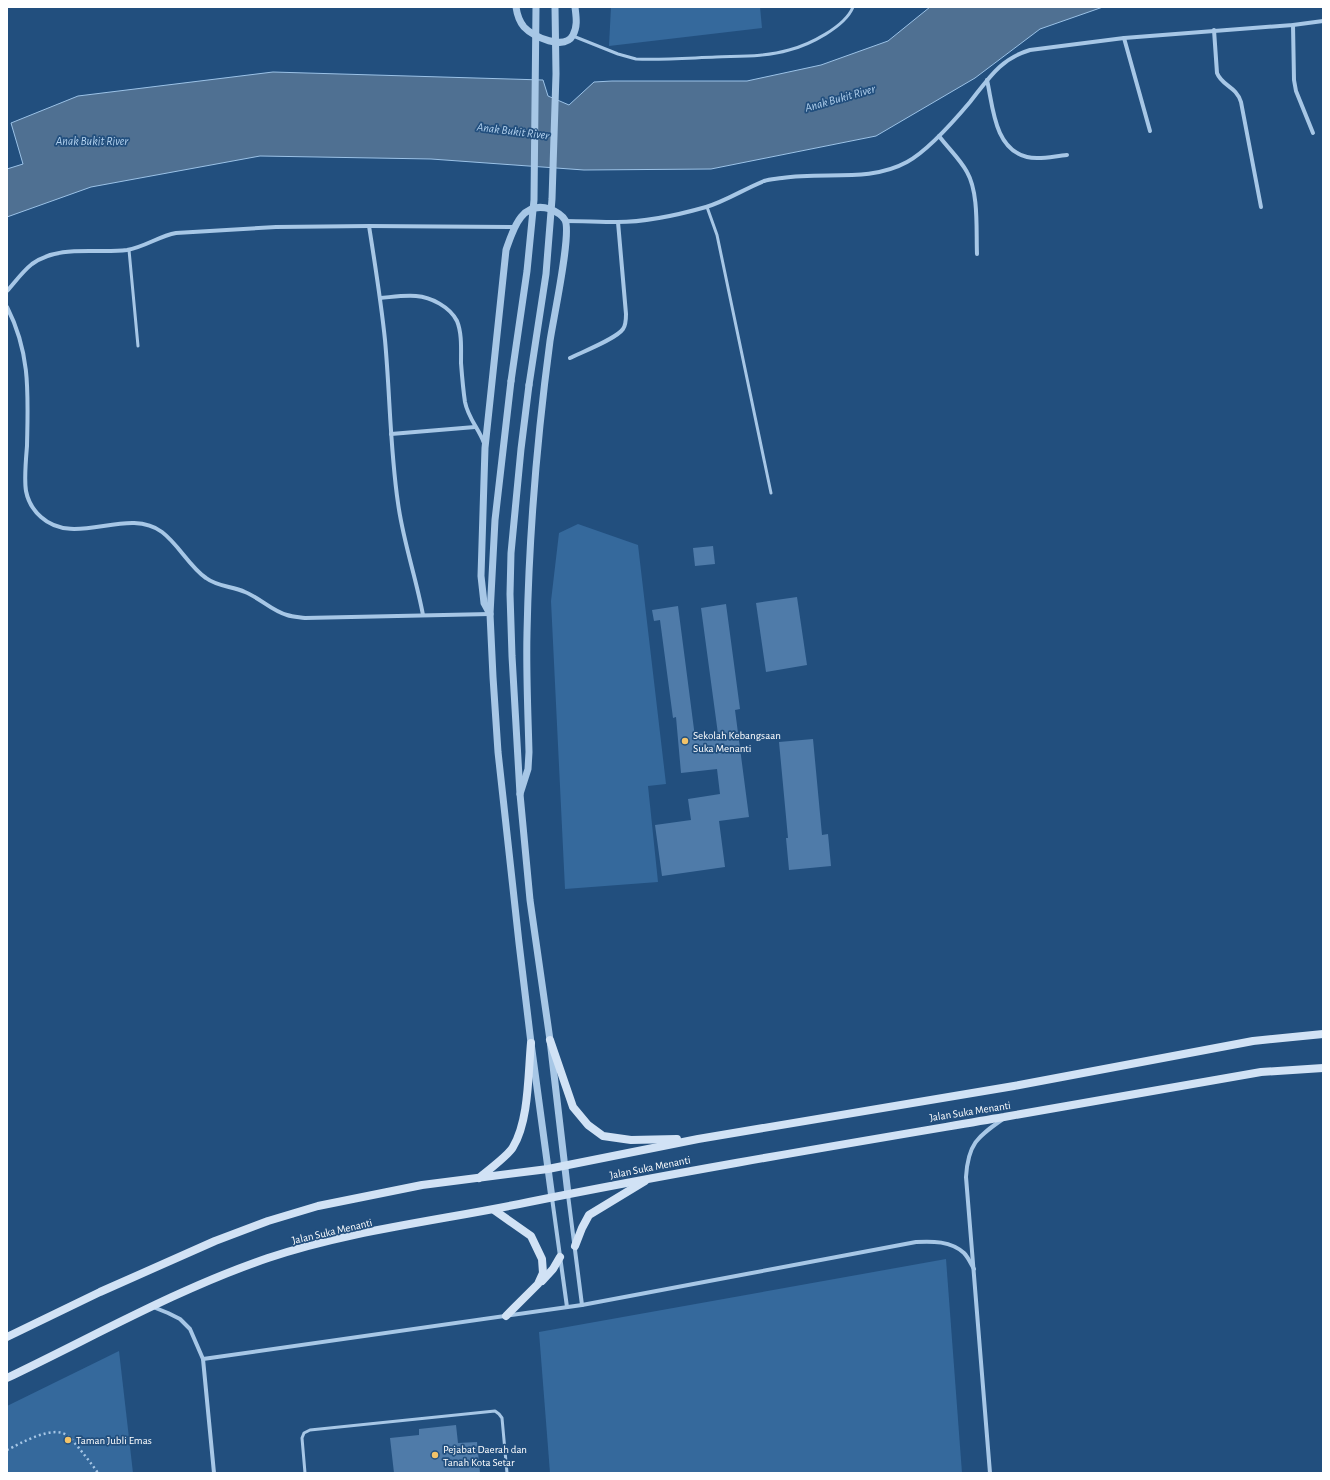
<svg xmlns="http://www.w3.org/2000/svg" width="1330" height="1480" viewBox="0 0 1330 1480" font-family="'Alegreya Sans',sans-serif">
<style>
.green{fill:#35699c}
.water{fill:#4f7092;stroke:#9bc2e7}
.building{fill:#4f7ba9}
.lines{fill:none;stroke-linecap:round;stroke-linejoin:round}
.path{stroke:#a7c7e6;stroke-width:2.5;stroke-dasharray:2 3;stroke-linecap:butt}
.service{stroke:#a7c7e6;stroke-width:3}
.minor{stroke:#a7c7e6;stroke-width:4}
.tertiary{stroke:#a7c7e6;stroke-width:7}
.secondary{stroke:#d1e2f5;stroke-width:8}
.tertiary-bridge{stroke:#a7c7e6;stroke-width:7}
.poi-dot{fill:#f2c369;stroke:#224f7e;stroke-width:1.5}
.labels{text-anchor:middle;stroke-width:3.5;stroke-linejoin:round;paint-order:stroke}
.poi-label{font-size:11px;fill:#fff;stroke:#224f7e;text-anchor:start}
.street-label{font-size:11px;fill:#fff;stroke:#224f7e}
.water-label{font-size:12px;font-style:italic;fill:#b2d1ee;stroke:#224f7e}
</style>
<rect width="100%" height="100%" fill="#224f7e"/>
<g class="green">
<polygon points="611,7 760,7 762,28 609,46"/>
<polygon points="578,524 638,545 666,784 648,786 658,882 565,889 551,601 559,533"/>
<polygon points="946,1259 962,1473 550,1473 539,1332"/>
<polygon points="119,1351 133,1473 7,1473 7,1406"/>
</g>
<polygon class="water" points="930,7 1103,7 1040,29 975,78 876,136 711,169 584,170 431,159 260,156 91,187 7,217 7,169 23,164 11,123 78,96 273,72 543,80 548,96 569,105 594,82 612,81 747,81 821,65 888,41"/>
<g class="building">
<polygon points="713,546 715,564 695,566 693,548"/>
<polygon points="797,597 807,665 766,672 756,603"/>
<polygon points="726,604 740,709 735,710 749,817 719,821 725,867 662,876 655,825 691,820 688,799 720,794 717,769 681,773 676,717 673,718 660,620 654,621 652,610 678,606 695,737 718,734 701,608"/>
<polygon points="813,739 822,835 828,834 831,866 789,870 786,838 788,838 779,742"/>
<polygon points="456,1425 458,1443 477,1442 480,1473 394,1473 390,1438 419,1435 419,1429"/>
</g>
<g class="lines">
<path class="path" d="M7 1450C21 1443 54 1424 68 1436 72 1439 75 1444 79 1448 85 1456 92 1464 98 1473"/>
<g class="service">
<path d="M573 36 618 54 636 59C663 60 689 58 716 57 740 56 765 57 789 50 809 45 845 27 853 7"/>
<polyline points="707,207 717,235 771,493"/>
<polyline points="129,250 138,346"/>
<polyline points="305,1473 302,1438 304,1433 310,1430 495,1411 499,1414 502,1418 507,1473"/>
</g>
<g class="minor">
<polyline points="1293,25 1294,80 1296,91 1313,133"/>
<path d="M1214 30 1217 73C1222 86 1236 86 1241 102L1261 207"/>
<polyline points="1124,38 1150,131"/>
<path d="M987 80C993 106 994 149 1027 157 1040 160 1054 156 1067 155"/>
<path d="M939 136C948 148 960 159 967 172 979 193 976 230 977 254"/>
<path d="M565 221C582 221 600 222 617 222 647 222 678 215 706 207 726 201 744 189 764 181 770 179 776 179 782 178 823 171 869 183 907 162 929 150 954 121 970 102 989 78 1000 59 1030 50L1124 38 1293 25 1323 21"/>
<path d="M369 226C375 264 381 301 385 340 390 394 390 449 398 503 403 541 416 577 423 615"/>
<path d="M7 291C15 282 23 271 32 264 60 244 96 254 127 250 145 247 159 236 176 233L276 227 369 226 514 227"/>
<path d="M380 298C392 297 404 295 416 296 431 297 450 307 457 321 462 333 461 349 461 363 462 376 463 389 465 402 468 418 479 429 484 443"/>
<path d="M7 307C31 354 28 395 27 446 26 458 24 479 26 491 28 501 33 510 41 517 75 548 127 506 162 532 179 545 189 566 206 578 218 587 232 586 245 592 260 598 272 611 287 615 293 617 299 617 305 618L490 614"/>
<path d="M570 358C582 352 616 339 623 329 626 325 626 319 626 314L618 222"/>
<polyline points="391,434 475,427"/>
<polyline points="568,1195 582,1305"/>
<polyline points="552,1198 567,1307"/>
<polyline points="153,1307 168,1313 180,1319 190,1329 203,1359 214,1473"/>
<path d="M203 1359 582 1305 916 1242C932 1241 951 1241 964 1253 968 1257 971 1264 974 1269"/>
<path d="M990 1473 966 1177C968 1144 977 1137 1003 1119"/>
</g>
<g class="tertiary">
<path d="M516 7C517 14 519 21 524 27 533 37 565 51 573 35 578 26 576 16 575 7"/>
<polyline points="511,381 495,520 490,614 493,677 498,752 519,943 531,1043 552,1198"/>
<polyline points="529,385 521,449 511,553 510,594 512,656 520,794 530,900 550,1040 568,1194"/>
<path d="M490 614 484 603 481 576 485 448 506 250C513 230 521 200 550 209 555 211 562 215 565 220 572 233 553 320 550 341 537 438 529 535 527 633 526 673 528 713 529 752L528 769 520 794"/>
</g>
<g class="secondary">
<polyline points="550,1040 573,1107 588,1125 603,1136 631,1140 677,1139"/>
<path d="M479 1178C487 1171 509 1155 513 1147 529 1121 528 1074 531 1043"/>
<polyline points="494,1210 531,1236 542,1259 543,1273 538,1284 506,1316"/>
<polyline points="575,1246 582,1228 589,1215 645,1181"/>
<polyline points="542,1281 553,1269 560,1257"/>
<polyline points="7,1337 100,1292 215,1241 268,1221 318,1206 422,1185 548,1169 698,1139 1014,1086 1253,1041 1323,1034"/>
<path d="M7 1378C93 1337 177 1289 268 1258 351 1230 443 1220 529 1202 687 1170 845 1144 1004 1117 1090 1102 1176 1087 1261 1072L1323 1068"/>
</g>
<g class="tertiary-bridge">
<polyline points="511,381 527,271 534,200 536,7"/>
<polyline points="529,385 546,274 552,199 556,74 555,7"/>
</g>
</g>
<g class="poi-dot">
<circle cx="685" cy="741" r="4"/>
<circle cx="68" cy="1440" r="4"/>
<circle cx="435" cy="1455" r="4"/>
</g>
<g class="labels">
<g class="poi-label">
<text x="693" y="739">Sekolah Kebangsaan<tspan x="693" dy="13">Suka Menanti</tspan></text>
<text x="76" y="1444">Taman Jubli Emas</text>
<text x="443" y="1453">Pejabat Daerah dan<tspan x="443" dy="13">Tanah Kota Setar</tspan></text>
</g>
<g class="street-label">
<text transform="translate(970 1111) rotate(-9)" y="4">Jalan Suka Menanti</text>
<text transform="translate(650 1167) rotate(-11)" y="4">Jalan Suka Menanti</text>
<text transform="translate(332 1231) rotate(-13)" y="4">Jalan Suka Menanti</text>
</g>
<g class="water-label">
<text transform="translate(840 98) rotate(-16)" y="4">Anak Bukit River</text>
<text transform="translate(513 131) rotate(7)" y="4">Anak Bukit River</text>
<text x="92" y="145">Anak Bukit River</text>
</g>
</g>
<rect width="1330" height="1480" fill="none" stroke="#ffffff" stroke-width="16"/>
</svg>
